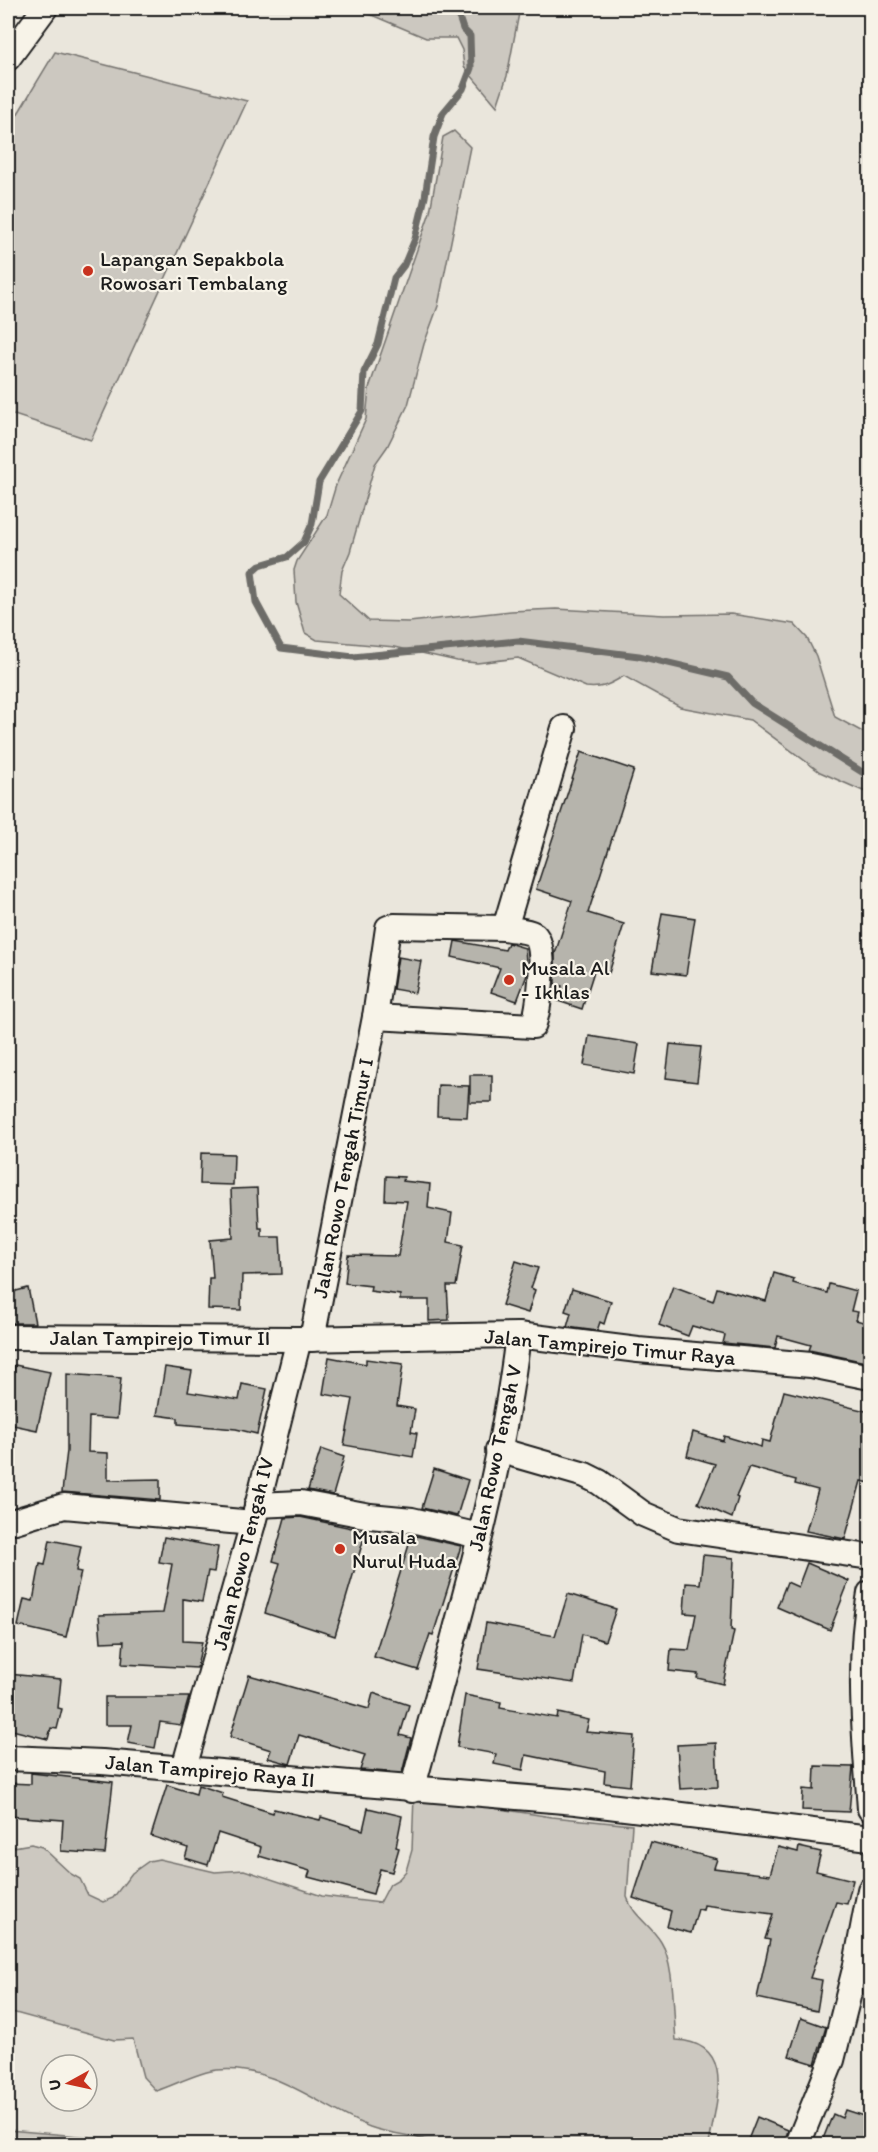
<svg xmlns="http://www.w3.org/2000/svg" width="878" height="2152" viewBox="0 0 878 2152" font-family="Itim,sans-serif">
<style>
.green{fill:#ccc8c0;stroke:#74726e;stroke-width:1.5}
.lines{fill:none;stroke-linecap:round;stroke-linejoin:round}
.stream{stroke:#6d6c68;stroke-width:7}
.building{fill:#b6b4ac;stroke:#1c1c1c;stroke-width:1.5}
.street-casing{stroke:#1c1c1c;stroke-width:28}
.street{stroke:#f7f3e8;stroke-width:24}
.poi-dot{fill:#c8321e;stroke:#f7f3e8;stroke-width:2}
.labels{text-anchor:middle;stroke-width:4.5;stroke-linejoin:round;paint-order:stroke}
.poi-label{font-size:21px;fill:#1c1c1c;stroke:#f7f3e8;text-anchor:start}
.street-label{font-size:21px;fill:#1c1c1c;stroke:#f7f3e8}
</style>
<rect width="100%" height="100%" fill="#eae6dc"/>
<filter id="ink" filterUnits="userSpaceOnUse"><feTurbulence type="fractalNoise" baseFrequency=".0167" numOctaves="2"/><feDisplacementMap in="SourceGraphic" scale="12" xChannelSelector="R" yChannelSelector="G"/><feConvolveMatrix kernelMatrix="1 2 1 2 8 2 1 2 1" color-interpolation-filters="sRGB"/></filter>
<g filter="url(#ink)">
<g class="green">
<polygon points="355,8 520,8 507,76 497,106 464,67 462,50 456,38 426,38"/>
<polygon points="55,52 247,101 91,440 8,413 8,130"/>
<path d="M454 131 470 147 438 306 424 344 408 405 387 447 375 464 350 552 342 571 339 594 369 621 409 622 511 611 556 609 664 615 731 614 794 624 807 638 816 656 835 717 870 736V794L820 772 750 720 680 707 624 676C610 684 603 689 586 687L518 658 477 663 457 661 395 647 317 640 305 633 296 602 294 570 297 561 327 515 336 485 366 419 369 388 430 212 443 137Z"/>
<path d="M414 1796 552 1817 632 1825 627 1897C633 1916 651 1925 661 1942 675 1964 673 2014 676 2040 738 2043 715 2105 709 2144H429L428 2141C409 2134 389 2134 370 2127 320 2107 274 2064 217 2070 198 2072 175 2085 156 2091L143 2077 133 2039 114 2040 8 2011V1848L31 1844 42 1847 71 1874 80 1879 88 1895 103 1902 113 1898 132 1873 149 1861 159 1859 215 1872 244 1870 322 1896 380 1903 390 1884 399 1879 406 1871 412 1850Z"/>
<polygon points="8,2130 90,2137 102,2144 8,2144"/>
</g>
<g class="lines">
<polyline class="stream" points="456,8 463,29 470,36 471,68 463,89 443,113 434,137 425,197 415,239 404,265 394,278 378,344 364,372 362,411 319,482 312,524 304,542 287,557 260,565 252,572 256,602 281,648 353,657 518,641 639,656 728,677 752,703 870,777"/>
</g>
<g class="building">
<polygon points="581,752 634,770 588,913 624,924 609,973 595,968 582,1009 558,1001 562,986 555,984 555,954 572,901 536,889"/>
<polygon points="662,913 695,918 686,975 652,971"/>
<polygon points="455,941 505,950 508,943 525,948 527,975 517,1001 491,992 500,968 452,957"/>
<polygon points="398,957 421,961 415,993 393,989"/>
<polygon points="589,1036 639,1044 634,1074 584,1065"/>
<polygon points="670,1044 701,1047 697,1082 666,1078"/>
<rect x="470" y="1075" width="22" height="27"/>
<polygon points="438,1085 469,1086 467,1117 437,1116"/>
<polygon points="201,1153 234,1154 233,1185 200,1184"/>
<polygon points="386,1176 404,1177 403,1181 430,1184 428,1208 452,1213 448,1242 463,1245 456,1286 447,1286 449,1320 429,1321 429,1300 400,1300 400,1295 370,1291 371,1286 345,1283 348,1255 398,1256 407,1201 385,1200"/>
<polygon points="257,1188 259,1228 262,1228 262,1237 280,1237 282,1274 242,1275 241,1310 208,1309 209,1278 213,1278 210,1240 233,1238 231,1189"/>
<polygon points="516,1261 538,1268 531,1288 535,1290 528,1313 502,1305"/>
<polygon points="774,1273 794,1279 793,1283 827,1293 829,1284 856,1291 851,1311 858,1312 856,1320 870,1324 870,1363 809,1350 811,1345 778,1336 775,1348 723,1343 725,1335 692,1326 688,1336 659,1325 673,1286 713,1301 717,1288 766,1301"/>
<polygon points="28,1288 35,1323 8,1323 8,1293"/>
<polygon points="572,1289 611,1301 604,1324 600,1322 597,1331 567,1327 571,1313 565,1311"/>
<polygon points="329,1357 366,1364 366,1359 403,1364 397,1406 415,1409 411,1432 417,1433 413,1457 344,1445 353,1399 323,1394"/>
<polygon points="15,1365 50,1372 37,1430 8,1424 8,1401"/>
<polygon points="165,1367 192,1371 188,1392 239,1400 242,1384 267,1389 257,1434 236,1429 178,1424 178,1418 157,1415"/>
<polygon points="67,1374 121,1378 117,1419 89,1417 88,1452 108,1453 108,1480 160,1479 160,1500 62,1492 67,1451"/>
<polygon points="784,1391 870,1412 870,1483 861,1481 845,1539 806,1531 818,1490 795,1484 796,1480 749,1467 736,1497 738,1498 732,1518 698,1503 715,1464 687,1456 693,1432 723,1441 724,1436 761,1447 762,1440 770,1442"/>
<polygon points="321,1449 344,1457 333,1495 308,1490"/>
<polygon points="434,1469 468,1480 457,1516 422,1508"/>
<polygon points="300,1517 366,1531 335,1636 265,1613 280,1563 273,1561 285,1518"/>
<polygon points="412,1535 461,1546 433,1635 430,1634 418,1670 374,1657"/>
<polygon points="164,1537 218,1547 214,1572 208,1571 202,1602 183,1599 183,1641 202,1642 197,1668 122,1664 124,1641 101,1642 99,1615 163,1613 172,1564 159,1562"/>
<polygon points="50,1540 81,1546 76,1571 81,1572 66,1637 18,1626 24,1599 33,1601 40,1564 45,1565"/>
<polygon points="703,1555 734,1558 731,1630 734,1631 723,1684 697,1678 698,1674 669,1671 671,1649 689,1650 696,1614 684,1613 686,1583 700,1584"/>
<polygon points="807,1563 849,1581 830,1630 777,1607 787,1582 798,1587"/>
<polygon points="568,1594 616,1609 605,1641 582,1634 574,1683 478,1669 486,1623 555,1636"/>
<polygon points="8,1674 61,1679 58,1708 62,1709 57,1729 51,1728 48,1739 8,1729 15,1698 8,1697"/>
<polygon points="249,1675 369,1709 373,1693 409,1705 400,1735 411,1738 402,1773 360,1770 365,1755 299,1735 290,1764 268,1758 271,1750 230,1737"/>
<polygon points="465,1695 501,1702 500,1708 557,1718 558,1713 589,1720 586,1732 634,1736 630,1786 604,1783 605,1771 526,1755 523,1770 494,1764 496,1754 457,1747"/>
<polygon points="105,1697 189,1697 181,1725 160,1722 155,1748 128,1743 132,1725 105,1725"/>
<polygon points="716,1743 718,1787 680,1789 677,1745"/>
<polygon points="815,1766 853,1767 849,1812 802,1810 803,1789 814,1790"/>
<polygon points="31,1773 113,1782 105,1854 61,1851 63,1820 8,1816 8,1783 31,1784"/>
<polygon points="167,1785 196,1794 198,1785 223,1793 222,1797 273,1813 274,1809 320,1820 321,1817 363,1830 368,1808 402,1816 396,1847 399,1848 392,1872 380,1869 373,1894 308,1877 310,1871 259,1856 261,1847 218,1833 208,1865 185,1858 188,1848 151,1836"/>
<polygon points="651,1842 717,1859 714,1868 770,1875 778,1847 798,1852 799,1847 821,1852 816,1871 853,1880 847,1904 836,1902 810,1978 822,1980 817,2011 757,1998 770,1940 765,1939 773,1914 704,1905 703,1910 698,1909 691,1933 667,1927 671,1911 633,1898"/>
<polygon points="801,2018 826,2027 815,2064 789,2056"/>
<polygon points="845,2110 870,2118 870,2145 813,2145 815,2141 821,2144 833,2114 842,2118"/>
<polygon points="757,2117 788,2130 784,2145 746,2145"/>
</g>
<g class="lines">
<defs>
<g id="street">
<polyline points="8,58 45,8"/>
<path d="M375 1017 533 1026C539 1012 549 942 533 934 526 930 513 930 505 928"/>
<polyline points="8,1337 299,1339 518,1335 638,1350 811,1365 870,1377"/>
<polyline points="312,1339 375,1017 388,928 394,926 505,928 564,728"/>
<polyline points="498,1450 585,1475 599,1482 643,1514 678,1529 870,1557"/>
<polyline points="257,1505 301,1503 370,1516 412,1520 479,1536"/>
<polyline points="8,1521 15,1521 64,1506 253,1523"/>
<path d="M870 1593C857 1665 865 1737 870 1809"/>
<polyline points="8,1758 102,1762 576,1802 870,1838"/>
<polyline points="184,1768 253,1523 299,1339"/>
<path d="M412 1790C452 1640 500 1489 518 1335"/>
<polyline points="798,2144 832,2060 856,1965 870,1890"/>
</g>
</defs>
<use href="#street" class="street-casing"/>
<use href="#street" class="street"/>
</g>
</g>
<g class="poi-dot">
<circle cx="88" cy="271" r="6"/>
<circle cx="509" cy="980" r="6"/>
<circle cx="340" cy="1549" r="6"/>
</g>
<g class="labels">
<g class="poi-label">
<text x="100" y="266">Lapangan Sepakbola<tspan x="100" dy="24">Rowosari Tembalang</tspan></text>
<text x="521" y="975">Musala Al<tspan x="521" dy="24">- Ikhlas</tspan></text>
<text x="352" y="1544">Musala<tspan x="352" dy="24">Nurul Huda</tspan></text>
</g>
<g class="street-label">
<text transform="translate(343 1178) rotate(-79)" y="7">Jalan Rowo Tengah Timur I</text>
<text x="160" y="1345">Jalan Tampirejo Timur II</text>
<text transform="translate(610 1347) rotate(5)" y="7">Jalan Tampirejo Timur Raya</text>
<text transform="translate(495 1458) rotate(-78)" y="7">Jalan Rowo Tengah V</text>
<text transform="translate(243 1554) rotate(-76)" y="7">Jalan Rowo Tengah IV</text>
<text transform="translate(210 1771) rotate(5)" y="7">Jalan Tampirejo Raya II</text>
</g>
</g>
<rect width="878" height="2152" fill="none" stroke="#f7f3e8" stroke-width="30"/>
<rect x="15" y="15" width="848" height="2122" fill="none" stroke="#1c1c1c" stroke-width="2" filter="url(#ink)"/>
<g transform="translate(69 2083) rotate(262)"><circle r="28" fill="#f7f3e8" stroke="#9f9d96" stroke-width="1.5"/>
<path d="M0-4.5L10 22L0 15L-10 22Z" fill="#c8321e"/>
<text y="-9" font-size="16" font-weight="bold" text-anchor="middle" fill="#1c1c1c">U</text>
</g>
</svg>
